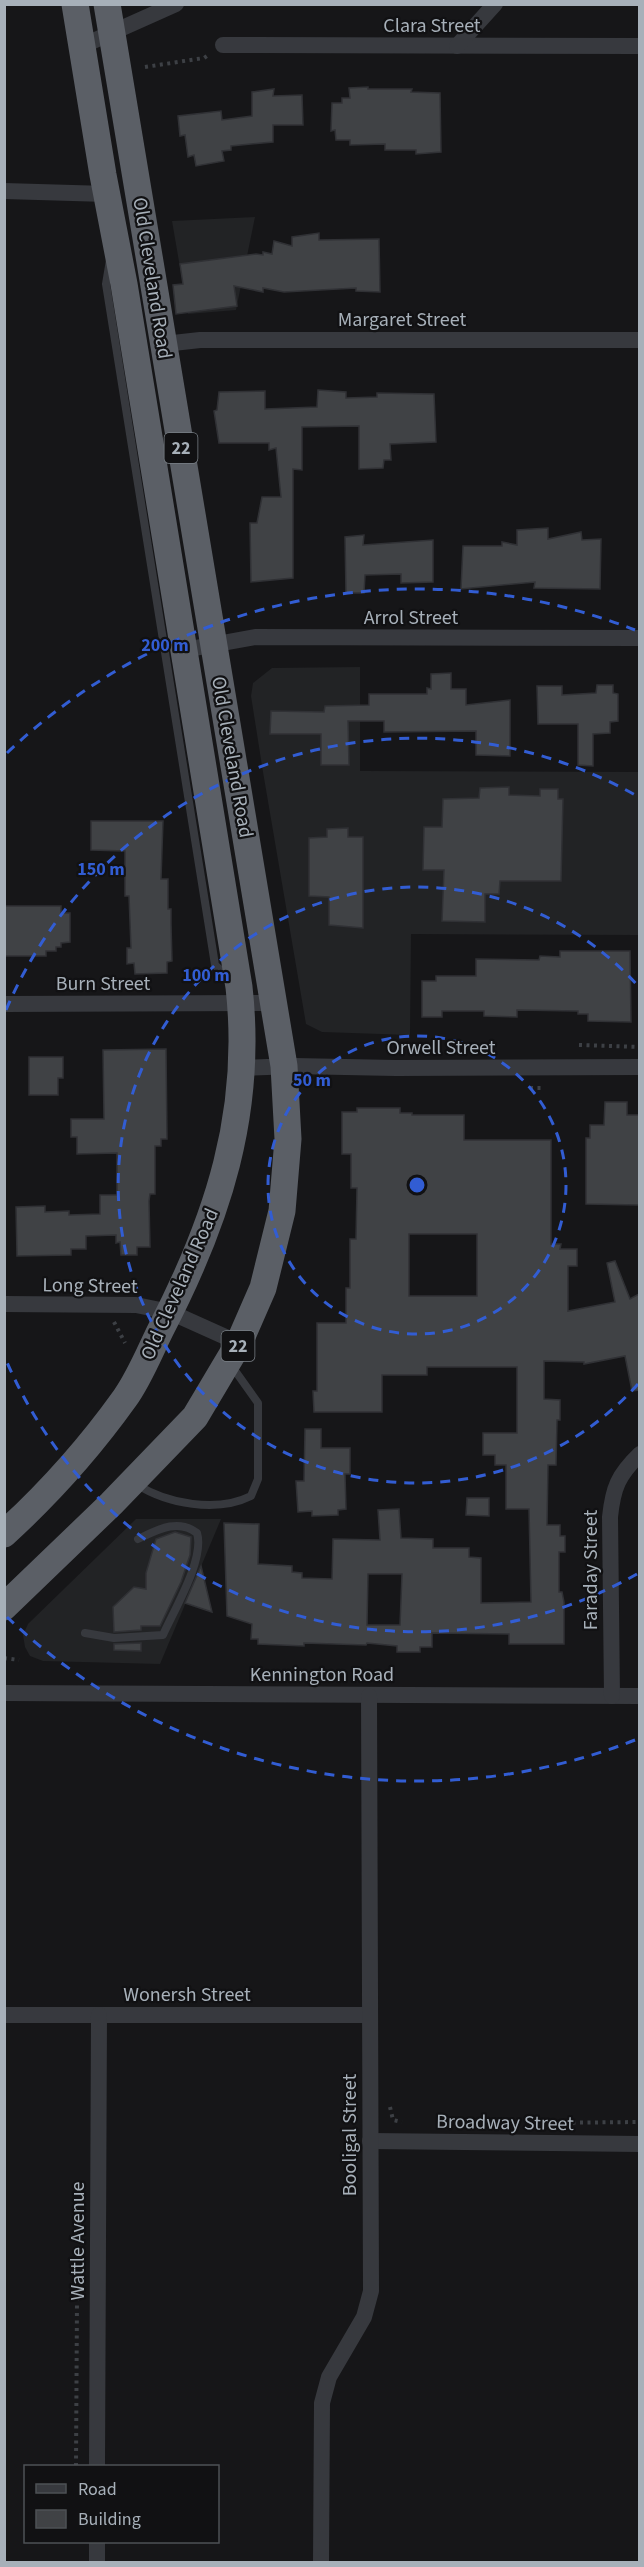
<svg xmlns="http://www.w3.org/2000/svg" width="644" height="2567" viewBox="0 0 644 2567" font-family="'Source Sans 3',sans-serif">
<style>
.built{fill:#222325}
.building{fill:#404245;stroke:#303135;stroke-width:1.5;fill-rule:evenodd}
.lines{fill:none;stroke-linecap:round;stroke-linejoin:round}
.path{stroke:#3d4045;stroke-width:4;stroke-dasharray:3 4.5;stroke-linecap:butt}
.service{stroke:#37393e;stroke-width:8}
.minor{stroke:#37393e;stroke-width:16}
.trunk{stroke:#5b5f66;stroke-width:27}
.ring{fill:none;stroke:#325dd3;stroke-width:3;stroke-dasharray:10 8}
.labels{text-anchor:middle;stroke-width:4.5;stroke-linejoin:round;paint-order:stroke}
.shield{fill:#111113;stroke:#7a8087;stroke-width:1.5}
.shield-label{font-size:18px;font-weight:bold;fill:#a7b0b9}
.street-label{font-size:20px;fill:#a7b0b9;stroke:#111113}
.centre{fill:#325dd3;stroke:#111113;stroke-width:3}
.ring-label{font-size:18px;text-anchor:middle;font-weight:bold;fill:#325dd3;stroke:#111113;stroke-width:4.5;stroke-linejoin:round;paint-order:stroke}
</style>
<rect width="100%" height="100%" fill="#161618"/>
<g class="built">
<polygon points="255,217 236,310 188,314 172,221"/>
<polygon points="360,667 360,771 639,772 639,935 411,934 410,1035 322,1032 306,1024 263,772 251,696 253,683 272,668"/>
<polygon points="136,1519 221,1519 160,1664 43,1661 30,1656 25,1647 23,1635 28,1624"/>
</g>
<g class="building">
<polygon points="368,87 368,89 412,89 411,92 440,93 441,152 416,154 416,150 385,150 385,144 350,145 350,140 336,140 335,130 331,131 332,103 342,103 342,98 350,98 349,88"/>
<polygon points="274,89 273,96 302,95 303,125 273,125 273,142 231,146 231,150 222,151 224,161 196,166 194,155 188,157 185,135 180,136 178,116 221,111 222,120 252,116 252,92"/>
<polygon points="319,233 319,240 379,239 380,292 356,291 356,288 284,292 263,288 263,292 234,286 237,306 176,314 173,285 183,284 180,264 256,254 263,255 263,252 272,254 274,241 292,246 292,237"/>
<polygon points="318,390 346,392 346,398 377,397 377,393 434,394 436,442 390,444 391,460 384,460 383,468 359,469 359,426 302,427 302,470 293,469 293,578 251,582 250,523 257,523 262,497 281,497 276,448 269,450 269,443 219,443 214,411 217,410 219,392 265,391 265,409 317,407"/>
<polygon points="548,528 548,539 581,532 582,540 601,539 600,589 534,588 535,582 461,589 463,546 502,546 502,542 517,545 517,530"/>
<polygon points="364,535 363,545 433,540 433,582 401,583 401,574 365,575 364,593 346,593 345,537"/>
<polygon points="451,673 451,689 466,689 466,705 510,700 510,756 476,755 476,731 384,732 384,721 348,721 349,765 321,765 321,734 270,734 271,711 324,712 325,706 369,705 369,694 427,694 427,688 431,689 431,674"/>
<polygon points="597,685 613,685 613,693 618,694 618,721 610,722 610,733 593,734 593,766 578,765 578,724 538,724 537,686 562,686 562,695 596,693"/>
<polygon points="509,787 509,795 540,796 540,789 558,789 558,799 563,799 561,881 500,881 499,894 485,894 485,922 442,921 444,870 423,870 424,827 442,827 443,799 479,798 480,788"/>
<polygon points="91,821 163,821 161,879 168,879 168,909 171,909 171,924 172,961 167,962 167,973 135,974 134,963 127,964 127,948 131,948 129,896 125,896 125,851 91,850"/>
<polygon points="348,828 348,837 363,837 363,928 329,925 329,897 309,896 309,838 327,837 327,829"/>
<polygon points="4,906 61,906 61,913 70,913 70,942 61,943 61,947 56,947 56,951 46,951 46,956 4,956"/>
<polygon points="560,951 630,951 631,1022 588,1021 588,1014 578,1014 578,1011 517,1010 517,1017 484,1016 484,1011 442,1011 442,1017 422,1017 422,981 436,981 436,976 476,976 476,959 539,960 540,956 560,957"/>
<polygon points="166,1049 167,1139 161,1139 161,1146 155,1146 155,1194 150,1194 149,1201 150,1247 137,1247 137,1255 121,1255 120,1242 116,1243 116,1235 86,1236 86,1249 71,1249 71,1255 17,1256 16,1207 45,1206 45,1212 69,1211 69,1215 100,1214 100,1195 117,1195 117,1153 77,1154 77,1137 71,1137 71,1119 104,1119 103,1050"/>
<polygon points="29,1057 63,1057 63,1078 58,1078 58,1095 29,1095"/>
<polygon points="605,1102 627,1102 627,1115 639,1115 639,1205 586,1204 586,1138 590,1138 590,1125 604,1125"/>
<path d="M357 1108H400V1113H412V1115H464V1140H551V1244H561L560 1249H577V1266H568V1311L615 1302 607 1263 615 1261 630 1299 639 1294V1390L632 1391 625 1356 584 1364V1362L544 1361V1399L560 1400V1420H557L556 1465H548L547 1525H560V1536H565V1552H559V1592H562L564 1602V1644H509V1634L432 1633V1647H420V1652H397V1646L367 1643 366 1645 304 1643V1646L258 1644V1639H251L252 1624 227 1616 224 1523 259 1524 258 1564 292 1566V1572L302 1573V1578L332 1579 333 1539 380 1540 378 1510 399 1509 401 1538 433 1539V1548H469V1557L481 1558V1603L531 1602 529 1509H506V1465H495V1455H483V1433H517V1367H427V1375H382V1412H314L313 1391H317V1323H346V1288H350V1239H356L357 1188H351V1154H342V1112H357ZM409 1234H477V1296H409ZM368 1574H402L400 1625H367Z"/>
<polygon points="305,1429 321,1429 321,1448 350,1448 350,1474 345,1474 346,1509 338,1510 338,1515 312,1516 312,1511 298,1512 296,1481 304,1481"/>
<polygon points="467,1498 489,1498 489,1516 466,1515"/>
<polygon points="175,1532 191,1537 190,1555 181,1582 160,1626 141,1626 141,1630 114,1632 113,1607 134,1587 146,1589 146,1573 156,1539"/>
<polygon points="201,1566 212,1612 185,1603"/>
<polygon points="141,1643 141,1651 114,1650 114,1644"/>
</g>
<g class="lines">
<g class="path">
<polyline points="145,67 204,58 210,54"/>
<polyline points="579,1045 640,1047"/>
<polyline points="530,1088 545,1088"/>
<polyline points="114,1322 125,1343"/>
<polyline points="4,1658 19,1660"/>
<polyline points="390,2107 393,2120 402,2122"/>
<polyline points="535,2123 640,2122"/>
<polyline points="76,2466 77,2299"/>
</g>
<g class="service">
<polyline points="110,260 106,284 213,952 215,965 230,979"/>
<path d="M136 1484C167 1504 217 1513 251 1496L258 1479V1403L231 1365"/>
<path d="M85 1633 114 1638 163 1635C174 1610 205 1559 197 1533 178 1518 157 1530 138 1539"/>
</g>
<g class="minor">
<polyline points="223,45 640,46"/>
<polyline points="82,46 176,4"/>
<polyline points="457,46 495,4"/>
<polyline points="4,191 107,194"/>
<polyline points="164,344 200,340 640,340"/>
<polyline points="184,650 255,637 640,638"/>
<polyline points="4,1004 273,1003"/>
<polyline points="242,1068 294,1066 396,1068 640,1067"/>
<polyline points="4,1304 136,1305 170,1312 239,1343"/>
<polyline points="4,1693 640,1696"/>
<path d="M612 1696 610 1517C613 1488 618 1475 640 1454"/>
<polyline points="4,2015 369,2015"/>
<polyline points="370,2141 640,2144"/>
<polyline points="97,2466 99,2015"/>
<polyline points="97,2562 97,2542"/>
<polyline points="321,2562 322,2403 329,2377 364,2317 371,2291 369,1696"/>
</g>
<g class="trunk">
<path d="M4 1534C49 1493 90 1447 125 1398 140 1377 150 1351 161 1329 218 1219 253 1112 239 987L124 284 103 175 75 4"/>
<polyline points="4,1607 111,1504 195,1417 239,1343 263,1288 282,1211 288,1139 284,1066 107,4"/>
</g>
</g>
<g class="ring">
<circle cx="417" cy="1185" r="149"/>
<path d="M638 1384A298 298 0 1 1 638 986"/>
<path d="M637 1574A447 447 0 0 1 6 1360M6 1010A447 447 0 0 1 637 796"/>
<path d="M635 1740A596 596 0 0 1 7 1617M7 753A596 596 0 0 1 635 630"/>
</g>
<g class="labels">
<g class="shield">
<rect x="164.5" y="433" width="33" height="30" rx="4.5"/>
<rect x="221.5" y="1331" width="33" height="30" rx="4.5"/>
</g>
<g class="shield-label">
<text x="181" y="454">22</text>
<text x="238" y="1352">22</text>
</g>
<g class="street-label">
<text x="432" y="32">Clara Street</text>
<text transform="translate(153 278) rotate(81)" y="7">Old Cleveland Road</text>
<text x="402" y="326">Margaret Street</text>
<text x="411" y="624">Arrol Street</text>
<text transform="translate(233 757) rotate(80)" y="7">Old Cleveland Road</text>
<text x="103" y="990">Burn Street</text>
<text x="441" y="1054">Orwell Street</text>
<text transform="translate(179 1284) rotate(-66)" y="7">Old Cleveland Road</text>
<text transform="translate(90 1285) rotate(1)" y="7">Long Street</text>
<text transform="translate(590 1570) rotate(-90)" y="7">Faraday Street</text>
<text x="322" y="1681">Kennington Road</text>
<text x="187" y="2001">Wonersh Street</text>
<text transform="translate(505 2122) rotate(1)" y="7">Broadway Street</text>
<text transform="translate(349 2135) rotate(-90)" y="7">Booligal Street</text>
<text transform="translate(77 2241) rotate(-90)" y="7">Wattle Avenue</text>
</g>
</g>
<circle cx="417" cy="1185" r="9" class="centre"/>
<g class="ring-label">
<text x="165" y="651">200 m</text>
<text x="101" y="875">150 m</text>
<text x="206" y="981">100 m</text>
<text x="312" y="1086">50 m</text>
</g>
<rect width="644" height="2567" fill="none" stroke="#a7b0b9" stroke-width="12"/>
<rect x="24" y="2465" width="195" height="78" fill="#111113" stroke="#4d5155" stroke-width="1.5"/>
<rect x="36" y="2484" width="30" height="9" fill="#37393e" stroke="#4d5155" stroke-width="1.5"/>
<text x="78" y="2495" font-size="18" fill="#a7b0b9">Road</text>
<rect x="36" y="2510" width="30" height="18" fill="#404245" stroke="#4d5155" stroke-width="1.5"/>
<text x="78" y="2525" font-size="18" fill="#a7b0b9">Building</text>
</svg>
